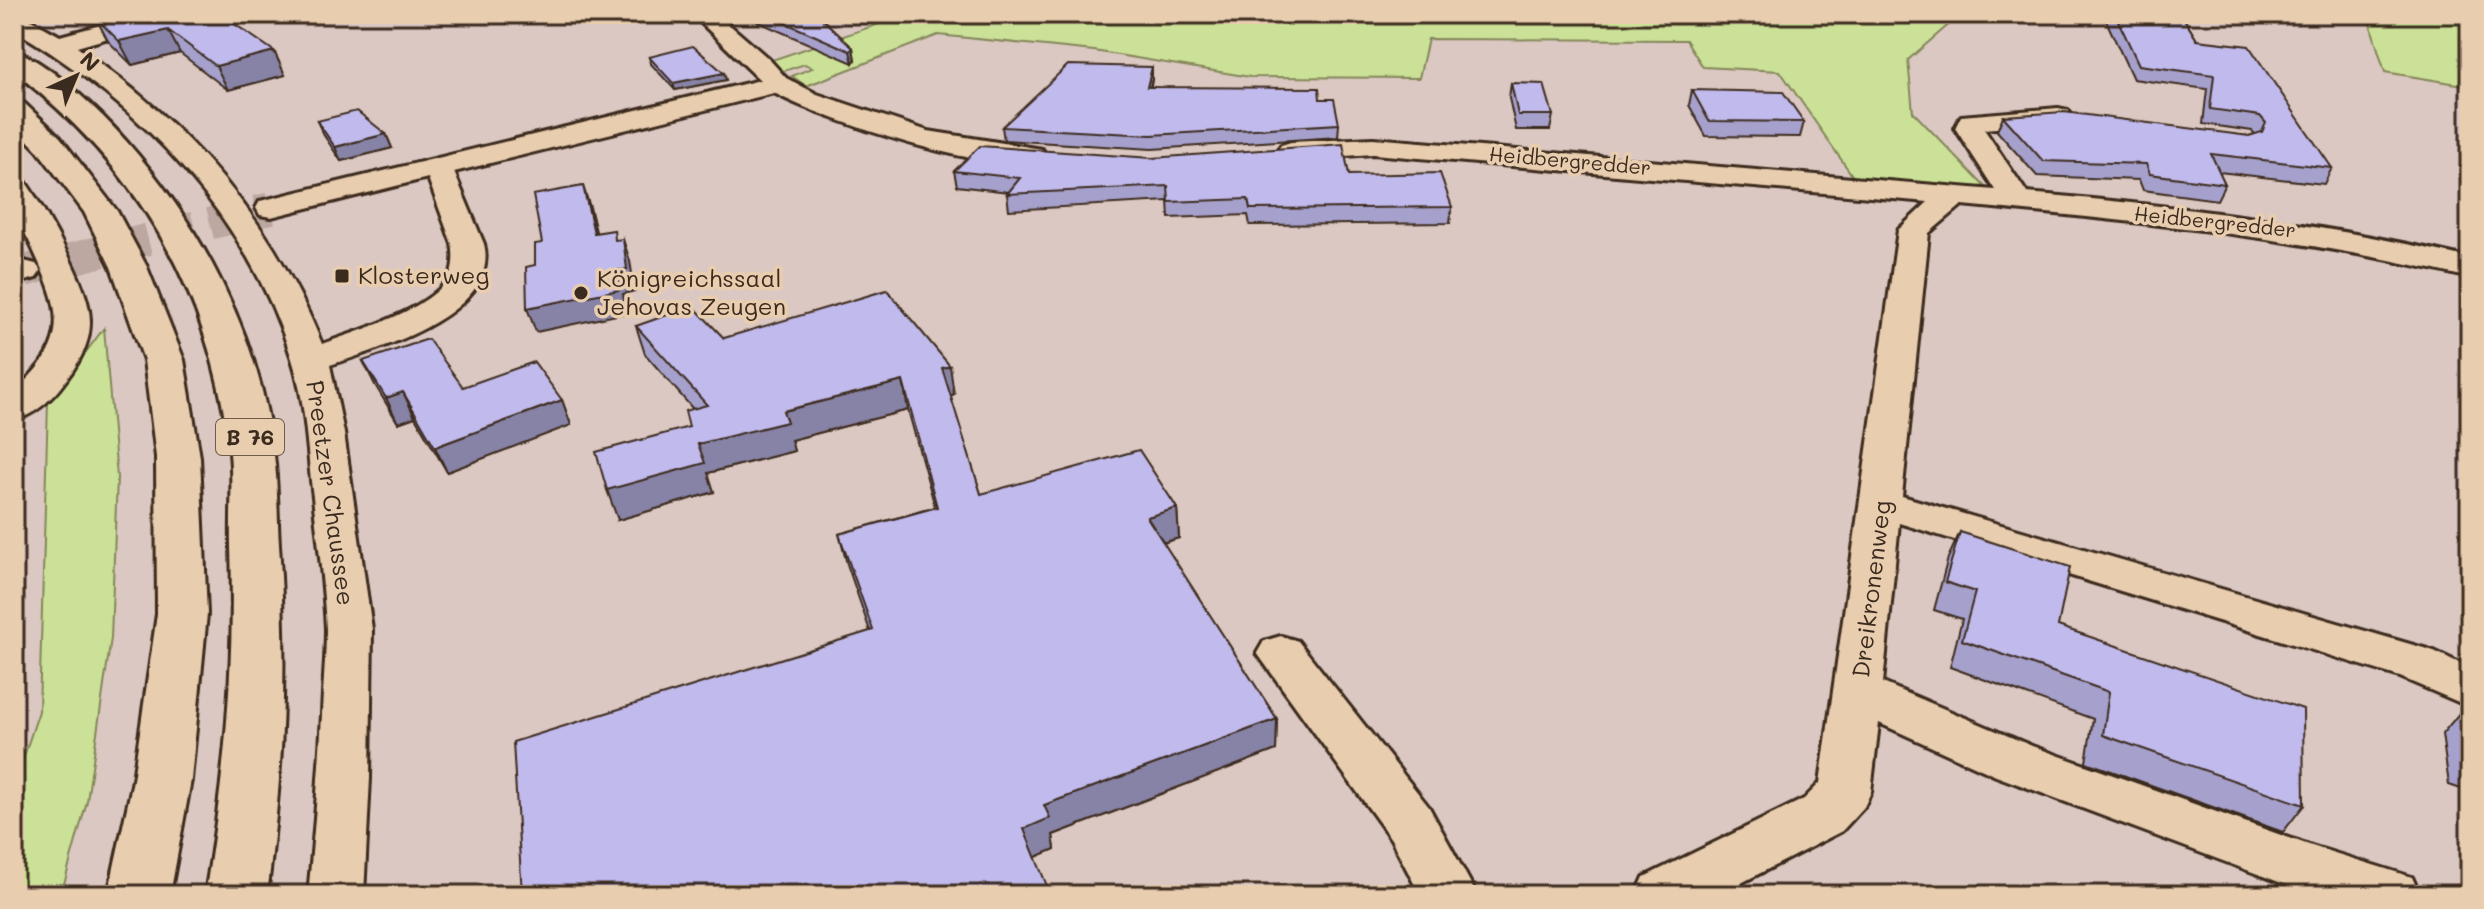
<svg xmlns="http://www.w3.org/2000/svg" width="2484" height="909" viewBox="0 0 2484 909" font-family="Mali,sans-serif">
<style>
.green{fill:#cbe197;stroke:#83865a;stroke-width:2}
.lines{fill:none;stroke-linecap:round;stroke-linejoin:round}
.minor-tunnel{stroke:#bca8a1;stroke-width:32;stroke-dasharray:32 16;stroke-linecap:butt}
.minor-casing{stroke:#3b2a1e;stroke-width:6}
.highway-casing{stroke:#3b2a1e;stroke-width:6}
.minor{fill:#e8cdaf;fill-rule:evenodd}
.highway{fill:#e8cdaf;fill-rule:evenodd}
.wall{fill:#a6a1cc;stroke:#3b2a1e;stroke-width:2}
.shaded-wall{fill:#8783a6;stroke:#3b2a1e;stroke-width:2}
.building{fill:#c1bbed;stroke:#3b2a1e;stroke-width:2}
.poi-dot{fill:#3b2a1e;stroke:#e8cdaf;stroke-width:3}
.labels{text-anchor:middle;stroke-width:7;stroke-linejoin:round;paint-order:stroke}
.far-street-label{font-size:20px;fill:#3b2a1e;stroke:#e8cdaf}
.shield{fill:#e8cdaf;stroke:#6f5b4a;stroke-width:2}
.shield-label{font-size:22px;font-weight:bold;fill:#3b2a1e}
.poi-label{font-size:24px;fill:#3b2a1e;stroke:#e8cdaf;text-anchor:start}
.street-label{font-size:24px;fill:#3b2a1e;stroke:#e8cdaf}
</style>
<rect width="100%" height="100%" fill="#dcc8c2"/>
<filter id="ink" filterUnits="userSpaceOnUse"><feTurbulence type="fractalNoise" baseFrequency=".0125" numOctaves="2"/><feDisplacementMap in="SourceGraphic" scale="16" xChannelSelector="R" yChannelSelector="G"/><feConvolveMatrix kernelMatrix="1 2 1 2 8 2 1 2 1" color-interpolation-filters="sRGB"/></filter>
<g filter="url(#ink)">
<g class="green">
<polygon points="896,14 1961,14 1908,60 1913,112 1988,190 1854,178 1780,71 1703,67 1686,40 1428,39 1419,78 1250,77 1094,51 938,35 806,86 792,76 812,68 805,64 784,71 769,61 900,17"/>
<polygon points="2367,14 2470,14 2470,86 2385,72"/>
<polygon points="104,328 117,477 111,638 87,801 61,895 14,895 14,786 39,711 48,403"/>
</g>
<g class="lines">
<polyline class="minor-tunnel" points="24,271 271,208"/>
<defs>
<g id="minor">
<path d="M14 14 22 15 60 36 141 14H179L175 19 77 47C187 123 272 219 322 344 356 332 433 309 450 275 454 266 454 253 452 244L428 178 271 217 260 215 256 208 260 201 760 80 692 14H717L769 59 786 78 817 94 928 131 1042 149 1046 155 1042 161C987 175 825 120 774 93L454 172 484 244C501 313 379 349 330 365L344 433 372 629 370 778 364 895H308C314 835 319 774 322 714 323 686 326 657 326 629 324 585 318 541 313 497 307 451 306 403 292 359 247 215 142 105 14 30Z"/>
<path d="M2058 108 2068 110 2072 116 2068 122 1984 129 2027 193C2177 206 2324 223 2470 258V278C2302 237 2133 221 1962 205L1929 233 1902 496 2434 651 2470 668V707L2400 677 1899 523 1883 683 2032 746 2312 846 2412 877 2420 895H2314L1996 776 1879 723 1871 792 1864 807 1842 831 1718 895H1636L1644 877 1804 799 1820 783 1898 230 1928 202 1373 154 1291 160 1281 157 1277 151 1281 145 1291 142 1373 138 1995 190 1955 128 1961 116Z"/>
<path d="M14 178 25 181C41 204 55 229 68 255 92 305 103 331 66 380 53 398 36 415 14 420V391C75 339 59 306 30 243 25 232 16 220 14 209 12 200 14 188 14 178Z"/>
<polygon points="24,261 36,264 41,271 36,278 14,284 14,264"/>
<polygon points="1281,636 1298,641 1429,807 1477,895 1420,895 1391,839 1257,653 1264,641"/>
</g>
<g id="highway">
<path d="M14 51C46 59 104 115 126 141 202 227 258 334 273 448 278 480 277 512 279 545 288 669 283 772 267 895H205C225 775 235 668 231 546 230 510 234 473 228 437 206 285 136 165 14 72Z"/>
<polygon points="14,100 24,103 60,137 117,211 147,267 184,360 200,457 207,614 191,780 170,895 108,895 133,780 157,614 156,457 144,360 111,267 84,212 38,151 14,126"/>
</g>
</defs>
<use href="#minor" class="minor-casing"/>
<use href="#highway" class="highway-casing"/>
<use href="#minor" class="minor"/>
<use href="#highway" class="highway"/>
</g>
<g class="wall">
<polygon points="109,14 274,51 285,75 228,90 180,53 132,65 108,41 96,18"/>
<polygon points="740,14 817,14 853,48 855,60 853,63"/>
<polygon points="2103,14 2181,14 2197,40 2332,168 2324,184 2219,172 2225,184 2217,200 2143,190 2139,180 2037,176 1997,131 2003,116 2249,136 2255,134 2252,131 2203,124 2207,89 2133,79"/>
<polygon points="649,57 724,73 726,80 675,90 651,64"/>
<polygon points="1152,67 1152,79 1151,87 1320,99 1339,124 1338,137 1152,149 1004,140 1002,127"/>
<polygon points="1511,83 1553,115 1550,130 1516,130 1509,98"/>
<polygon points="1692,90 1804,122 1800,137 1706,136 1689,105"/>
<polygon points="317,121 386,134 392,148 341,161 323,134"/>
<polygon points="954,171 1349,175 1452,207 1450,223 1250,225 1248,215 1169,218 1168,201 1009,210 1007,194 1009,192 957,186"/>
<polygon points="636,326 724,338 954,394 950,396 981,494 1177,508 1179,538 1163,543 1277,719 1276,750 1053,835 1055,849 1035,857 870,631 847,564 839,534 935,507 908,410 791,440 794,451 708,473 714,492 618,520 689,427 693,409 645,354"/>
<polygon points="363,361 463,387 562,400 571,425 447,472 415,417 398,423 375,385"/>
<polygon points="1960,532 2058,626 2304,805 2283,832 2086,762 2093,719 1950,667 1962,619 1934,610 1948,558"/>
<polygon points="2470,700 2470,792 2449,785 2442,734"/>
</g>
<g class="shaded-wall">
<polygon points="168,30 180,53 132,65 119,41"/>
<polygon points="853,48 855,60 853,63 850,51"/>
<polygon points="274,51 285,75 228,90 216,66"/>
<polygon points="1152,67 1152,79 1147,100 1147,87"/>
<polygon points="724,73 726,80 675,90 673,83"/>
<polygon points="386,134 392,148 341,161 335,147"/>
<polygon points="583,186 590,207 602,256 594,233"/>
<polygon points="623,239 630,261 635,291 623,294 626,313 536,332 527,308 616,271"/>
<polygon points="950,366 954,394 946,397 942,368"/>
<polygon points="903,381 908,410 791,440 794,451 708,473 714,492 618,520 607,490 698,444 783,411"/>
<polygon points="403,392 415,417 398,423 386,398"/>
<polygon points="562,400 571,425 447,472 435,447"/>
<polygon points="1177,508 1179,538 1148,547 1147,517"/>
<polygon points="1277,719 1276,750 1053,835 1055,849 1029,860 1024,829 1044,805"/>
</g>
<g class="building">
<polygon points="109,14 212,14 230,21 274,51 216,66 168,30 119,41 96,18"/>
<polygon points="765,14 817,14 853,48 850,51"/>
<polygon points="2115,14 2181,14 2197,40 2249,46 2332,168 2211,154 2225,184 2150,174 2146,164 2043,161 2003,116 2064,112 2249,136 2262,132 2266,123 2260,116 2210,109 2214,75 2139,65"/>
<polygon points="693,46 724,73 673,83 649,57"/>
<polygon points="1068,65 1152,67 1147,87 1319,88 1320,99 1334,99 1339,124 1151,135 1002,127"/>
<polygon points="1511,83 1544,84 1553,115 1518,115"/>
<polygon points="1692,90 1783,92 1804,122 1709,121"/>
<polygon points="357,111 386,134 335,147 317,121"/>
<polygon points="1343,144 1349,175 1440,173 1452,207 1250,209 1248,199 1169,202 1168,186 1007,194 1020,178 954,171 980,146 1152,158"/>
<polygon points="583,186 594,233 614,230 615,240 623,239 627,269 616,271 619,290 527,308 526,267 535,265 535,244 542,243 533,195"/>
<polygon points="887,290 950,366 942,368 981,494 1139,450 1177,508 1147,517 1277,719 1044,805 1050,818 1024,829 1049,891 1040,895 522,895 513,742 873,630 839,534 937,507 903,381 783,411 787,422 698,444 705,463 607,490 596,452 689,427 685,411 707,405 636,326 693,306 724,338"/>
<polygon points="428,339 463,387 534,362 562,400 435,447 403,392 386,398 363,361"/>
<polygon points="1960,532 2070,567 2058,626 2303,709 2304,805 2103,735 2109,692 1962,640 1975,592 1945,582"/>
</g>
</g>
<g class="poi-dot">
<rect x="334" y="268" width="16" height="16" rx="4"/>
<circle cx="581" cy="293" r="8"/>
</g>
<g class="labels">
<g class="far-street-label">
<text transform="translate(1570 161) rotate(5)" y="7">Heidbergredder</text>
<text transform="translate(2215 222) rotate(6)" y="7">Heidbergredder</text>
</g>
<rect class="shield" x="216" y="419" width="68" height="36" rx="6"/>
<g class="shield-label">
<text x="250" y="445">B 76</text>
</g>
<g class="poi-label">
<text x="358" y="284">Klosterweg</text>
<text x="597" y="287">Königreichssaal<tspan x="597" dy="28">Jehovas Zeugen</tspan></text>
</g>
<g class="street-label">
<text transform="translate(330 493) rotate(82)" y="8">Preetzer Chaussee</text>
<text transform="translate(1872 589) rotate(-83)" y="8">Dreikronenweg</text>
</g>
</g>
<rect width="2484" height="909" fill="none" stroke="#e8cdaf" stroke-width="48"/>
<rect x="24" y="24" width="2436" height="861" fill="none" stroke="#3b2a1e" stroke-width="3" filter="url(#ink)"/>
<g transform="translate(76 76) rotate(44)" stroke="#e8cdaf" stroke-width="6" paint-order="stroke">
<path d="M0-6L14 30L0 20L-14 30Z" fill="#3b2a1e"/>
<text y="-12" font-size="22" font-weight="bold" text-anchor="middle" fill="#3b2a1e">N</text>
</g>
</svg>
